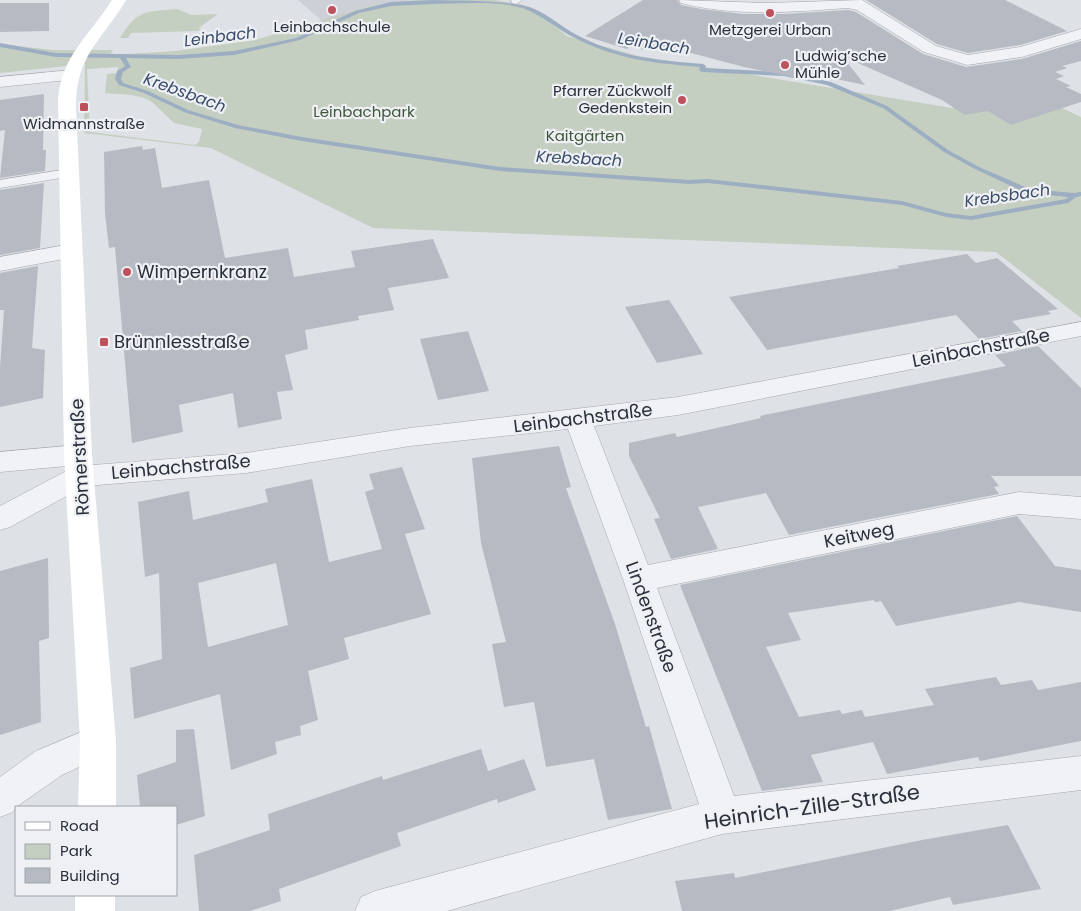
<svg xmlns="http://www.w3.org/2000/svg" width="1081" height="911" viewBox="0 0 1081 911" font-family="Poppins,sans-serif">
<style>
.built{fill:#cdd0d7}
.green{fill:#c4cfc1;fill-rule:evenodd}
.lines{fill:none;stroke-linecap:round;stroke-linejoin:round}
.stream{fill:#9daec2;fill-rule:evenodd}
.building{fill:#b6bac2;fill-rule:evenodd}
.service-casing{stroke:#a4a8af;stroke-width:1}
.minor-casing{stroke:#a4a8af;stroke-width:1}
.service{fill:#f1f2f5;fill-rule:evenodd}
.minor{fill:#f1f2f5;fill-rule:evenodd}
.secondary{fill:#fff;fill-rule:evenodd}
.poi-dot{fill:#bd525d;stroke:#eef0f4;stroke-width:2}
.labels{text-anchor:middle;stroke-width:4.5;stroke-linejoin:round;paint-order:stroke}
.far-poi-label{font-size:15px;fill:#292f3b;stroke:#eef0f4}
.far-park-label{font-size:15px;fill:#3d5538;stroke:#eef0f4}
.far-water-label{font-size:16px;font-style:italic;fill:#394c6a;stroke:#eef0f4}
.poi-label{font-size:18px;fill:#292f3b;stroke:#eef0f4;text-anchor:start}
.street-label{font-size:18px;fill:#292f3b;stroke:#eef0f4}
.near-street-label{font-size:21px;fill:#292f3b;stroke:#eef0f4}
</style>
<rect width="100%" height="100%" fill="#dee1e6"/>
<polygon class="built" points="298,0 418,0 370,6 322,21"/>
<g class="green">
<path d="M418 0H495L520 4 532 8 567 36 638 56 952 108 1020 88 1081 117V318L996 252 373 228 211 148 84 133 85 64 0 73V44L53 50H113L110 55 176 51 255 40 370 6ZM118 67 117 73 107 74 105 93 132 95 144 98 152 102 174 123 202 129 199 142 195 145 90 132 87 69Z"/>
<path d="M177 9 192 15 218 14 200 27 199 31 131 33 128 38H120C138 9 145 12 177 9Z"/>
</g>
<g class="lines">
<path class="stream" d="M434 0C464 1 500 0 529 7 545 12 559 25 575 34 618 57 655 60 703 64L706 66 705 68 784 72 831 82 887 106 948 150 979 167 1030 189 1074 193 1081 192V196L1076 197 1068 203 971 220 946 217 902 205 708 183 689 184 500 171 302 141 235 128 184 112 144 93 119 85 115 79 117 71 125 66 120 58 56 57 0 47V43L56 53 179 55 234 51 296 38 355 11 391 2ZM434 4C460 4 501 0 525 9 541 15 556 28 571 36 614 59 652 63 700 67L699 70 702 72 784 76 827 85 883 108 944 152 975 169 1026 193 1068 197 1066 199 971 216 946 213 902 201 708 179 689 180 500 167 302 137 238 125 188 110 148 91 123 83 121 79 123 72 131 67 126 58 179 59 234 55 300 40 359 13 391 6Z"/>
</g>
<g class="building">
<polygon points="643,0 677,0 681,5 701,9 743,14 785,14 848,10 856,12 923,54 966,67 1022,59 1081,41 1081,61 1062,66 1067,68 1055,72 1064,76 1056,79 1071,86 1066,87 1081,94 1081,102 1011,125 988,111 965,115 942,100 842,56 865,85 802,72 798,78 744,67 676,49 670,53 649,47 644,50 631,46 627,49 585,36"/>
<polygon points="866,0 1005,0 1067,31 1020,45 968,53 937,44"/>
<polygon points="0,3 49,3 49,31 0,32"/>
<polygon points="44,94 43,150 46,150 45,171 0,178 5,130 0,131 0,100"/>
<polygon points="142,146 143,150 155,148 162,188 209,180 225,258 288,248 294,277 355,267 351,251 433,239 449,278 388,288 394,310 358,316 359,320 305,330 308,349 285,355 293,390 277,392 282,419 238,428 233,393 179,405 183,432 132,443 115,247 109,248 105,214 104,152"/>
<polygon points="44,183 40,248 0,255 0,190"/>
<polygon points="967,254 976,263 997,258 1058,309 1048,311 1051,314 1012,321 1022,331 979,339 956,315 767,350 729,297 899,268 897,266"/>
<polygon points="38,266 32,348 45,350 43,398 0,407 0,368 4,310 0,310 0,273"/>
<polygon points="669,300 677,312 703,354 657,363 625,307"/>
<polygon points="468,331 489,391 438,400 420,339"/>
<polygon points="1038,346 1081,388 1081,476 991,476 999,486 994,487 999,494 789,535 766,493 698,507 718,549 671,559 654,519 660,518 629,456 629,443 675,433 677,437 761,418 760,416 1006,366 995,355"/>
<polygon points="559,446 571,487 566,488 615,624 646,727 649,726 672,809 608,820 594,759 546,767 534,702 504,707 492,644 506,642 481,543 472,458"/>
<path d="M402 467 425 529 405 534 431 614 344 638 349 659 308 671 318 720 300 726 301 735 275 742 277 754 231 770 220 694 134 719 130 668 162 659 159 573 145 577 138 502 189 491 193 520 268 502 265 489 312 479 329 562 382 549 365 492 374 489 369 474ZM276 563 288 625 208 647 198 583Z"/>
<polygon points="1017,516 1055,566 1081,570 1081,612 1019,602 896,626 881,601 875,602 874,600 788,613 801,640 766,647 799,717 840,710 842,714 862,710 865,717 934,705 925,689 996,677 1001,685 1032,680 1038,690 1081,682 1081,741 980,761 978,757 887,774 873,742 811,755 823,782 762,791 680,585"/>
<polygon points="48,558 49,638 39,641 41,722 0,735 0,571"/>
<polygon points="194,729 205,816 176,825 176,807 140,807 137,775 176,762 176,730"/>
<polygon points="481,749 488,771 524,759 536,790 498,803 497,799 397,833 401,846 279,889 281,901 250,911 199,911 194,855 270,830 268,814 382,776 383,780"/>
<polygon points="1008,825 1041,889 953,905 950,897 890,911 682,911 675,881 734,873 735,878 922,840"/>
</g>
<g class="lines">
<defs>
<g id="service">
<polygon points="511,0 521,0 521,1 516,4 512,3"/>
<polygon points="68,169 73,170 75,173 73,176 0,188 0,180"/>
</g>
<g id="minor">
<path d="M679 0 767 3 862 0 936 46 968 55 1020 47 1081 29V39L1022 57 967 65 924 52 857 10 848 8C792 12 735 17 681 3Z"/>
<polygon points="71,70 77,71 79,75 77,79 0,87 0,77"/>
<polygon points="71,244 79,246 82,251 79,256 0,271 0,257"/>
<polygon points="1081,322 1081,336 678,415 594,426 648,565 1019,492 1081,497 1081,519 1019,514 657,588 734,796 1081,756 1081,790 722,834 447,911 355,911 361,897 375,891 699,804 623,579 568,429 410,446 246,473 85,486 10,527 0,530 0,506 70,469 80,466 246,453 410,428 678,397"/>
<polygon points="78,445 88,448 92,455 88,462 78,465 0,472 0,452"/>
<polygon points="98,725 111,730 116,741 111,752 62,775 16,807 13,812 0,817 0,777 36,751"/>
</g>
</defs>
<use href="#service" class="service-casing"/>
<use href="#minor" class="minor-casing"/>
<use href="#service" class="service"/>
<use href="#minor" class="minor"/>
<g class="secondary">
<path d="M112 0H126C102 41 76 54 76 107L92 455 116 741V807H78L80 741 64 455 58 100C61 56 90 35 112 0Z"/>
<rect x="75" y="895" width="40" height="16"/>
</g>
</g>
<g class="poi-dot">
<circle cx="332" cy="10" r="5"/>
<circle cx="770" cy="13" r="5"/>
<circle cx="785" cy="65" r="5"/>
<circle cx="682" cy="100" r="5"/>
<rect x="79" y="102" width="10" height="10" rx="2.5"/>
<circle cx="127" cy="272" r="5"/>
<rect x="99" y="337" width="10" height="10" rx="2.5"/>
</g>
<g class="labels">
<g class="far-poi-label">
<text x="332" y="32">Leinbachschule</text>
<text x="770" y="35">Metzgerei Urban</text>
<text x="795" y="61" text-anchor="start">Ludwig’sche<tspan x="795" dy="17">Mühle</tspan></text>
<text x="672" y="96" text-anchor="end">Pfarrer Zückwolf<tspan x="672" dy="17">Gedenkstein</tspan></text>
<text x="84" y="129">Widmannstraße</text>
</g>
<g class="far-park-label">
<text x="364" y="117">Leinbachpark</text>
<text x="585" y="141">Kaitgärten</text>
</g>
<g class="far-water-label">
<text transform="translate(220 36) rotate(-7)" y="6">Leinbach</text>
<text transform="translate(654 43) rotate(9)" y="6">Leinbach</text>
<text transform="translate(185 92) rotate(20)" y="6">Krebsbach</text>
<text transform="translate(579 158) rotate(3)" y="6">Krebsbach</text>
<text transform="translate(1007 195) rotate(-8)" y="6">Krebsbach</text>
</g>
<g class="poi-label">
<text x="137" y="278">Wimpernkranz</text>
<text x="114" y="348">Brünnlesstraße</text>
</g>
<g class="street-label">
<text transform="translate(981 348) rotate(-11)" y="6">Leinbachstraße</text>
<text transform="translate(583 418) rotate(-7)" y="6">Leinbachstraße</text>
<text transform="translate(80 457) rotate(-93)" y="6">Römerstraße</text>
<text transform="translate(181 467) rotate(-5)" y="6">Leinbachstraße</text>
<text transform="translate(859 535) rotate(-11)" y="6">Keitweg</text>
<text transform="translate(651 617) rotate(70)" y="6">Lindenstraße</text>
</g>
<g class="near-street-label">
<text transform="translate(812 807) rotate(-8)" y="7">Heinrich-Zille-Straße</text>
</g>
</g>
<rect x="15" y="806" width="162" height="90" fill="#eef0f4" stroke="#9fa3aa"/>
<rect x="25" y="822" width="25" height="8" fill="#ffffff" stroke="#9fa3aa"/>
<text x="60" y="831" font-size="15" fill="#292f3b">Road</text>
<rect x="25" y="844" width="25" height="15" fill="#c4cfc1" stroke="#9fa3aa"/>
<text x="60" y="856" font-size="15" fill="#292f3b">Park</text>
<rect x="25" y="868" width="25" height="15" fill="#b6bac2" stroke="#9fa3aa"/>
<text x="60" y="881" font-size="15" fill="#292f3b">Building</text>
</svg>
